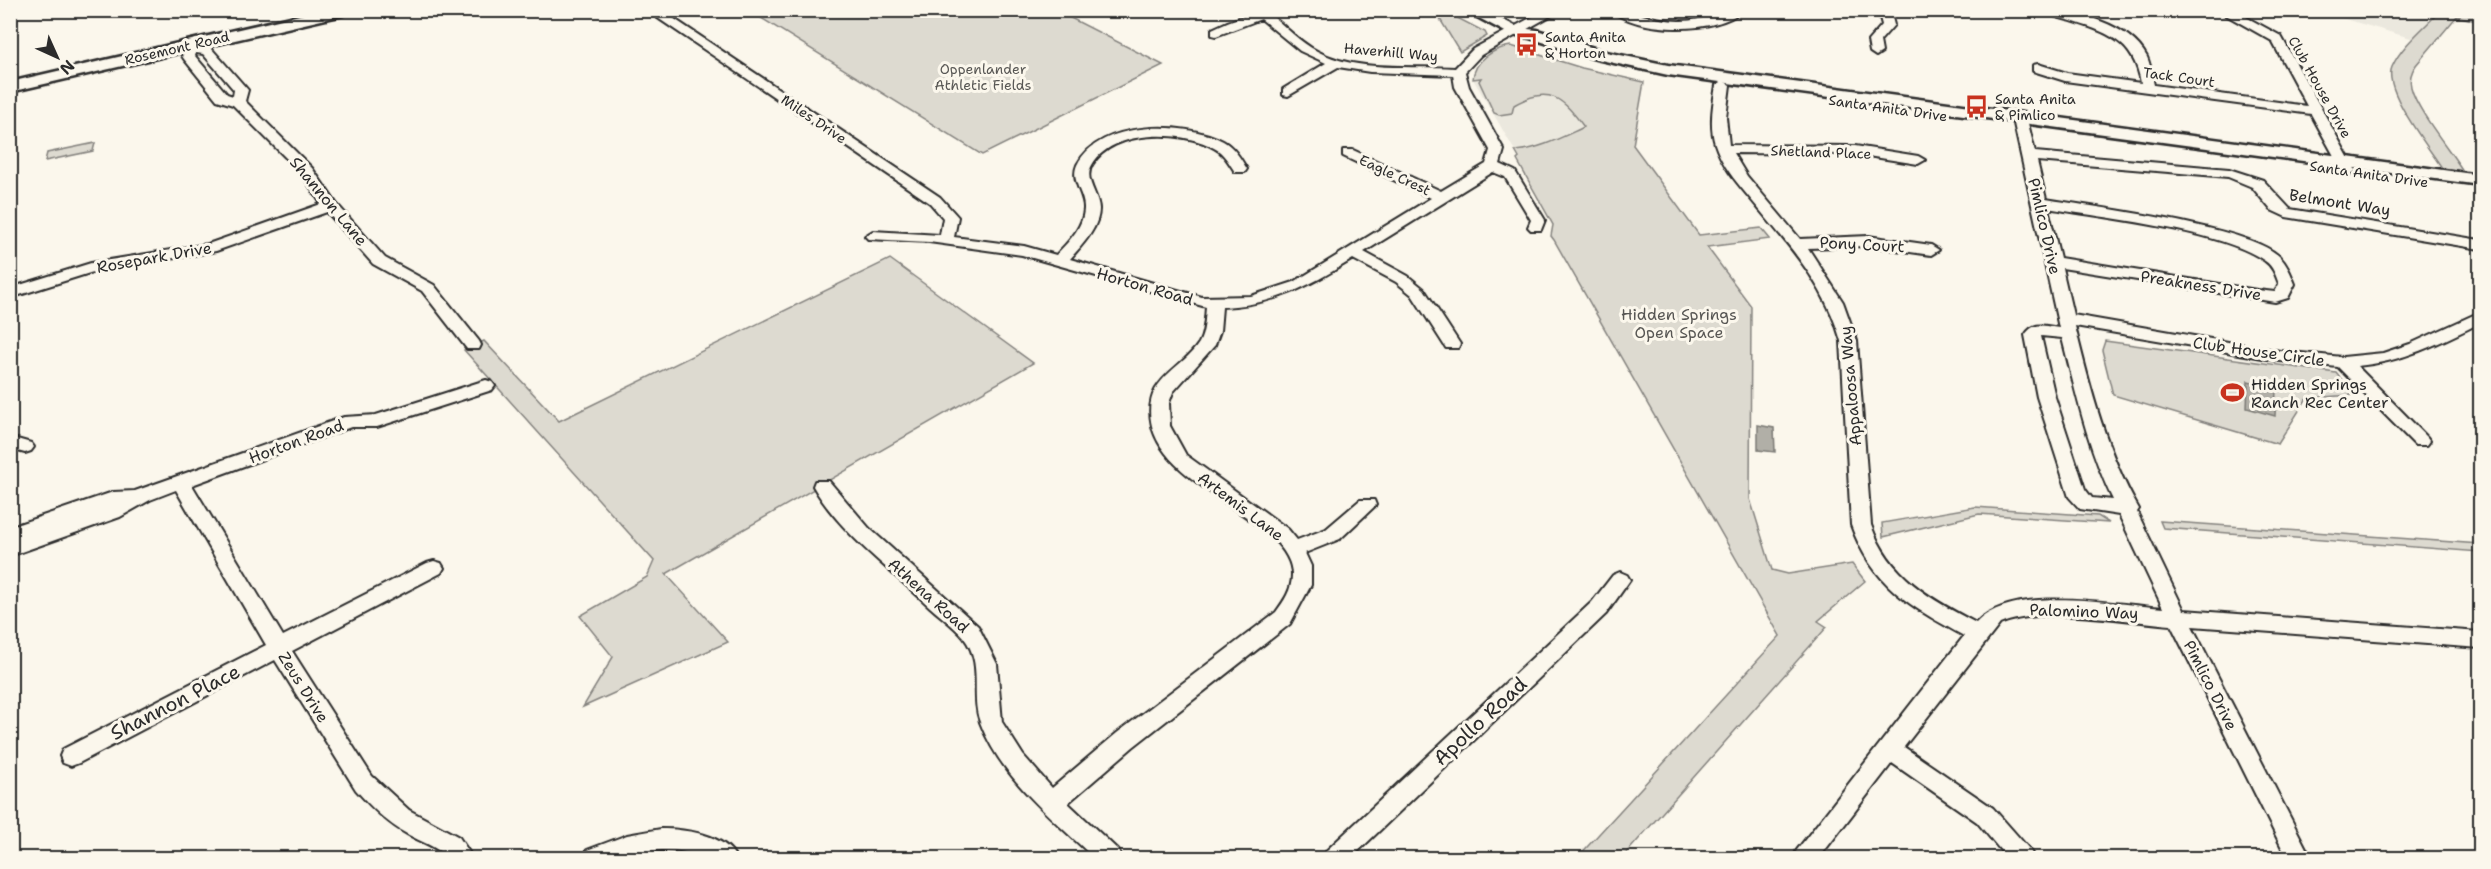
<svg xmlns="http://www.w3.org/2000/svg" width="2491" height="869" viewBox="0 0 2491 869" font-family="'Shantell Sans',sans-serif">
<style>
.built{fill:#ebe8de}
.green{fill:#dddad0;stroke:#84827e;stroke-width:1.5}
.water{fill:#b1afa7;stroke:#7b7a75;stroke-width:1.5}
.lines{fill:none;stroke-linecap:round;stroke-linejoin:round}
.minor-casing{stroke:#2b2b2b;stroke-width:4}
.major-casing{stroke:#2b2b2b;stroke-width:5}
.minor{fill:#fbf7ec;fill-rule:evenodd}
.major{fill:#fbf7ec;fill-rule:evenodd}
.labels{text-anchor:middle;stroke-width:6;stroke-linejoin:round;paint-order:stroke}
.far-poi-label{font-size:14px;fill:#2b2b2b;stroke:#fbf7ec;text-anchor:start}
.far-street-label{font-size:14px;fill:#2b2b2b;stroke:#fbf7ec}
.far-park-label{font-size:14px;fill:#585754;stroke:#fbf7ec}
.street-label{font-size:16px;fill:#2b2b2b;stroke:#fbf7ec}
.park-label{font-size:16px;fill:#585754;stroke:#fbf7ec}
.poi-label{font-size:16px;fill:#2b2b2b;stroke:#fbf7ec;text-anchor:start}
.near-street-label{font-size:20px;fill:#2b2b2b;stroke:#fbf7ec}
</style>
<rect width="100%" height="100%" fill="#fbf7ec"/>
<filter id="ink" filterUnits="userSpaceOnUse"><feTurbulence type="fractalNoise" baseFrequency=".0167" numOctaves="2"/><feDisplacementMap in="SourceGraphic" scale="12" xChannelSelector="R" yChannelSelector="G"/><feConvolveMatrix kernelMatrix="1 2 1 2 8 2 1 2 1" color-interpolation-filters="sRGB"/></filter>
<g filter="url(#ink)">
<g class="built">
<polygon points="2317,11 2440,11 2414,39"/>
<polygon points="1572,70 1621,141 1515,151 1473,79"/>
</g>
<g class="green">
<polygon points="750,11 1057,11 1163,65 982,155"/>
<polygon points="1435,11 1444,11 1485,32 1487,36 1460,52"/>
<path d="M2440 11H2480V22L2457 16 2416 65C2411 72 2409 79 2411 87 2416 109 2450 150 2463 171L2442 168C2429 148 2382 89 2392 67 2401 46 2425 27 2440 11Z"/>
<path d="M1511 46 1582 68 1644 82 1633 145 1699 235 1761 228 1770 239 1707 247 1751 306 1750 499 1772 570 1788 574 1852 564 1865 581 1818 621 1827 627 1622 858H1577L1780 636 1554 240 1551 236 1553 225 1517 160 1519 158 1515 151C1540 149 1562 137 1584 127 1563 99 1550 84 1514 105L1512 113 1499 115 1494 113 1479 81 1481 78 1473 79C1474 61 1494 48 1511 46Z"/>
<polygon points="95,143 93,151 45,161 47,153"/>
<polygon points="890,259 1033,363 666,574 728,642 583,707 613,657 580,616 647,577 654,561 464,350 484,341 559,421"/>
<polygon points="2105,341 2336,373 2354,395 2307,398 2278,444 2113,395 2102,350"/>
<polygon points="1975,507 2098,516 2109,523 1979,514 1883,537 1882,523"/>
<polygon points="2160,521 2480,544 2480,552 2163,528"/>
</g>
<g class="water">
<polygon points="2248,381 2276,388 2275,416 2247,408"/>
<polygon points="1758,425 1774,428 1775,452 1758,450"/>
</g>
<g class="lines">
<defs>
<g id="minor">
<path d="M646 10H661L940 197 958 217 954 237 1024 246 1056 255C1068 242 1083 228 1084 209 1085 194 1070 181 1077 165 1099 120 1185 121 1223 141 1234 147 1241 159 1247 169L1245 172H1235C1229 163 1224 153 1214 148 1183 130 1112 129 1092 165 1083 180 1099 194 1099 209 1099 228 1082 245 1070 259L1202 297 1251 296 1294 282 1431 198 1343 156V150H1353L1441 191 1486 164 1490 150 1455 87 1453 75 1370 72 1338 67 1288 96 1283 95V89L1326 63 1300 51 1261 19 1216 36 1212 35V29C1236 17 1260 10 1288 10L1272 16C1287 28 1300 42 1317 51 1357 73 1411 65 1455 68L1473 49 1545 10H1561L1481 55 1465 72 1469 87 1504 150 1500 164 1515 171 1545 220 1541 230H1531L1528 227 1531 220 1505 177 1493 172 1364 252 1408 276 1424 289 1460 344 1458 348H1446L1412 295 1396 282 1353 259C1309 286 1275 305 1222 307L1220 331 1215 345 1173 392 1169 403 1170 426 1186 455 1288 529 1297 540 1326 529 1360 500H1374L1376 505 1340 539 1305 553 1311 566V585L1290 624 1133 747 1068 803 1118 850 1122 858H1094C1053 819 1001 778 980 722 970 695 984 664 964 638 955 627 941 617 930 607 892 571 839 532 813 486L815 481H829L869 528 978 626 997 664 1002 722 1023 755 1052 788 1117 733 1276 612C1284 601 1292 590 1292 575 1292 521 1167 490 1152 426 1141 379 1181 371 1199 343 1205 333 1205 318 1206 307L1022 255 929 242 868 239 865 236 873 231 940 235 943 218 930 203Z"/>
<path d="M1610 10C1634 10 1655 21 1679 21 1702 22 1721 10 1743 10 1716 35 1638 33 1610 10Z"/>
<polygon points="1878,10 1890,10 1894,25 1880,41 1882,52 1876,56 1870,52 1868,41 1882,25"/>
<path d="M2042 10C2076 10 2130 24 2147 57 2151 66 2152 76 2154 85L2307 106 2272 41 2217 10H2233L2281 36 2356 171 2349 175 2344 174 2311 114 2065 81 2033 71V65L2038 64 2067 73 2141 83C2134 40 2106 32 2068 20 2060 18 2049 16 2042 10Z"/>
<path d="M193 44 211 48 248 90 245 101 312 168 336 203 385 258 434 285 479 341 481 345 479 349H467L422 291 373 264 327 212 216 251 93 272 10 298V288L91 263 208 244 321 204 302 174 233 105 217 100 184 59 182 56 189 45ZM196 53 203 54 234 90 233 96 227 94 195 56Z"/>
<path d="M1723 81 1730 85 1726 117 1729 145 1855 146 1918 156 1925 160 1918 164 1855 154 1733 153 1747 176 1800 239 1868 236 1931 245 1939 250 1931 255 1868 246 1808 248 1843 302 1857 341 1871 525C1889 576 1930 599 1976 623 2013 584 2112 604 2163 608L2119 515 2080 509 2069 497 2037 397 2025 335C2034 321 2044 326 2059 328L2013 119 2015 116 2020 115 2027 119 2035 152 2229 169 2263 180 2290 209 2480 240V249L2286 217 2271 210 2252 187 2228 177 2037 161 2046 199C2093 207 2248 226 2279 256 2287 264 2291 274 2295 284L2288 298 2275 302 2062 268 2073 315 2280 351 2343 357 2383 353 2410 344 2480 312V323C2440 343 2403 362 2357 366L2427 437 2430 441 2427 445H2415L2338 367 2280 361 2075 326C2090 388 2107 454 2139 509L2137 512 2184 610 2480 632V648L2192 626 2311 858H2287L2171 625C2122 621 2044 606 2000 624L1904 747 1993 808 2030 850 2034 858H2007L1977 822 1892 763 1819 858H1793L1797 850 1964 636C1911 607 1872 585 1851 525L1841 341C1826 287 1792 249 1758 208 1742 188 1723 169 1715 144 1709 125 1713 104 1716 85ZM2048 208C2103 218 2222 230 2265 261 2273 266 2276 276 2279 284L2275 292 2257 290 2060 258ZM2041 336 2062 338C2076 393 2088 449 2113 500L2092 498 2085 489 2055 397Z"/>
<path d="M486 380 492 382 495 386 492 390 377 427H351L192 485 283 636 427 563 434 561 441 563 444 568 441 573 292 651 372 776 409 810 459 837 473 858H448C436 846 421 842 407 834 387 823 371 807 356 790L275 660 79 763 71 766 63 763 60 756 63 749 266 645 176 490 150 500 120 517 10 556V527L113 492 135 491 344 417 376 415Z"/>
<polygon points="10,437 31,443 34,447 31,451 25,453 10,449"/>
<polygon points="1620,572 1627,575 1630,580 1606,614 1351,858 1323,858 1327,850 1592,602 1613,575"/>
<path d="M661 829C684 829 725 834 736 858 709 861 689 849 662 850 634 852 614 861 583 858L587 850 627 835Z"/>
</g>
<g id="major">
<polygon points="321,10 350,10 343,15 10,92 10,82"/>
<polygon points="1464,10 1484,10 1519,28 1537,30 1606,52 1668,65 2480,175 2480,185 1668,75 1596,59 1530,38 1511,35"/>
</g>
</defs>
<use href="#minor" class="minor-casing"/>
<use href="#major" class="major-casing"/>
<use href="#minor" class="minor"/>
<use href="#major" class="major"/>
</g>
</g>
<defs>
<symbol id="bus-bare" viewBox="-9 -9 18 18"><path d="M-5-6H5V4H4V6H2V4H-2V6H-4V4H-5ZM-3.5-4V0h7V-4ZM-3.5 1.2v1.5H-2V1.2ZM2 1.2v1.5H3.5V1.2Z" fill="#c8321e" stroke="#fbf7ec" stroke-width="2.5" paint-order="stroke"/></symbol>
<symbol id="stadium-bare" viewBox="-9 -9 18 18"><path d="M0-5a6.5 5 0 1 0 0 10a6.5 5 0 1 0 0-10ZM-3.5-1.8h7v3.6h-7Z" fill="#c8321e" stroke="#fbf7ec" stroke-width="2.5" paint-order="stroke"/></symbol>
</defs>
<g fill-rule="evenodd">
<use href="#bus-bare" x="1510" y="28" width="33" height="33"/>
<use href="#bus-bare" x="1960" y="90" width="33" height="33"/>
<use href="#stadium-bare" x="2216" y="376" width="33" height="33"/>
</g>
<g class="labels">
<g class="far-poi-label">
<text x="1545" y="42">Santa Anita<tspan x="1545" dy="16">&amp; Horton</tspan></text>
<text x="1995" y="104">Santa Anita<tspan x="1995" dy="16">&amp; Pimlico</tspan></text>
</g>
<g class="far-street-label">
<text transform="translate(177 48) rotate(-13)" y="5">Rosemont Road</text>
<text transform="translate(1391 52) rotate(5)" y="5">Haverhill Way</text>
<text transform="translate(2179 77) rotate(8)" y="5">Tack Court</text>
<text transform="translate(2320 87) rotate(61)" y="5">Club House Drive</text>
<text transform="translate(1888 108) rotate(8)" y="5">Santa Anita Drive</text>
<text transform="translate(814 119) rotate(34)" y="5">Miles Drive</text>
<text transform="translate(1821 152) rotate(2)" y="5">Shetland Place</text>
<text transform="translate(2369 174) rotate(8)" y="5">Santa Anita Drive</text>
<text transform="translate(1395 175) rotate(25)" y="5">Eagle Crest</text>
</g>
<g class="far-park-label">
<text x="983" y="74">Oppenlander<tspan x="983" dy="16">Athletic Fields</tspan></text>
</g>
<g class="street-label">
<text transform="translate(329 201) rotate(50)" y="6">Shannon Lane</text>
<text transform="translate(2340 202) rotate(9)" y="6">Belmont Way</text>
<text transform="translate(2045 226) rotate(77)" y="6">Pimlico Drive</text>
<text transform="translate(1862 244) rotate(3)" y="6">Pony Court</text>
<text transform="translate(154 257) rotate(-10)" y="6">Rosepark Drive</text>
<text transform="translate(2201 285) rotate(9)" y="6">Preakness Drive</text>
<text transform="translate(1145 286) rotate(16)" y="6">Horton Road</text>
<text transform="translate(2259 351) rotate(8)" y="6">Club House Circle</text>
<text transform="translate(1850 386) rotate(-95)" y="6">Appaloosa Way</text>
<text transform="translate(296 441) rotate(-20)" y="6">Horton Road</text>
<text transform="translate(1241 506) rotate(37)" y="6">Artemis Lane</text>
<text transform="translate(929 595) rotate(42)" y="6">Athena Road</text>
<text transform="translate(2084 611) rotate(2)" y="6">Palomino Way</text>
<text transform="translate(2211 685) rotate(63)" y="6">Pimlico Drive</text>
<text transform="translate(304 687) rotate(58)" y="6">Zeus Drive</text>
</g>
<g class="park-label">
<text x="1679" y="320">Hidden Springs<tspan x="1679" dy="18">Open Space</tspan></text>
</g>
<g class="poi-label">
<text x="2251" y="390">Hidden Springs<tspan x="2251" dy="18">Ranch Rec Center</tspan></text>
</g>
<g class="near-street-label">
<text transform="translate(175 702) rotate(-27)" y="7">Shannon Place</text>
<text transform="translate(1480 721) rotate(-43)" y="7">Apollo Road</text>
</g>
</g>
<rect width="2491" height="869" fill="none" stroke="#fbf7ec" stroke-width="36"/>
<rect x="18" y="18" width="2455" height="833" fill="none" stroke="#2b2b2b" stroke-width="2" filter="url(#ink)"/>
<g transform="translate(57 57) rotate(135)" stroke="#fbf7ec" stroke-width="4.5" paint-order="stroke">
<path d="M0-4.5L10 22L0 15L-10 22Z" fill="#2b2b2b"/>
<text y="-9" font-size="16" font-weight="bold" text-anchor="middle" fill="#2b2b2b">N</text>
</g>
</svg>
